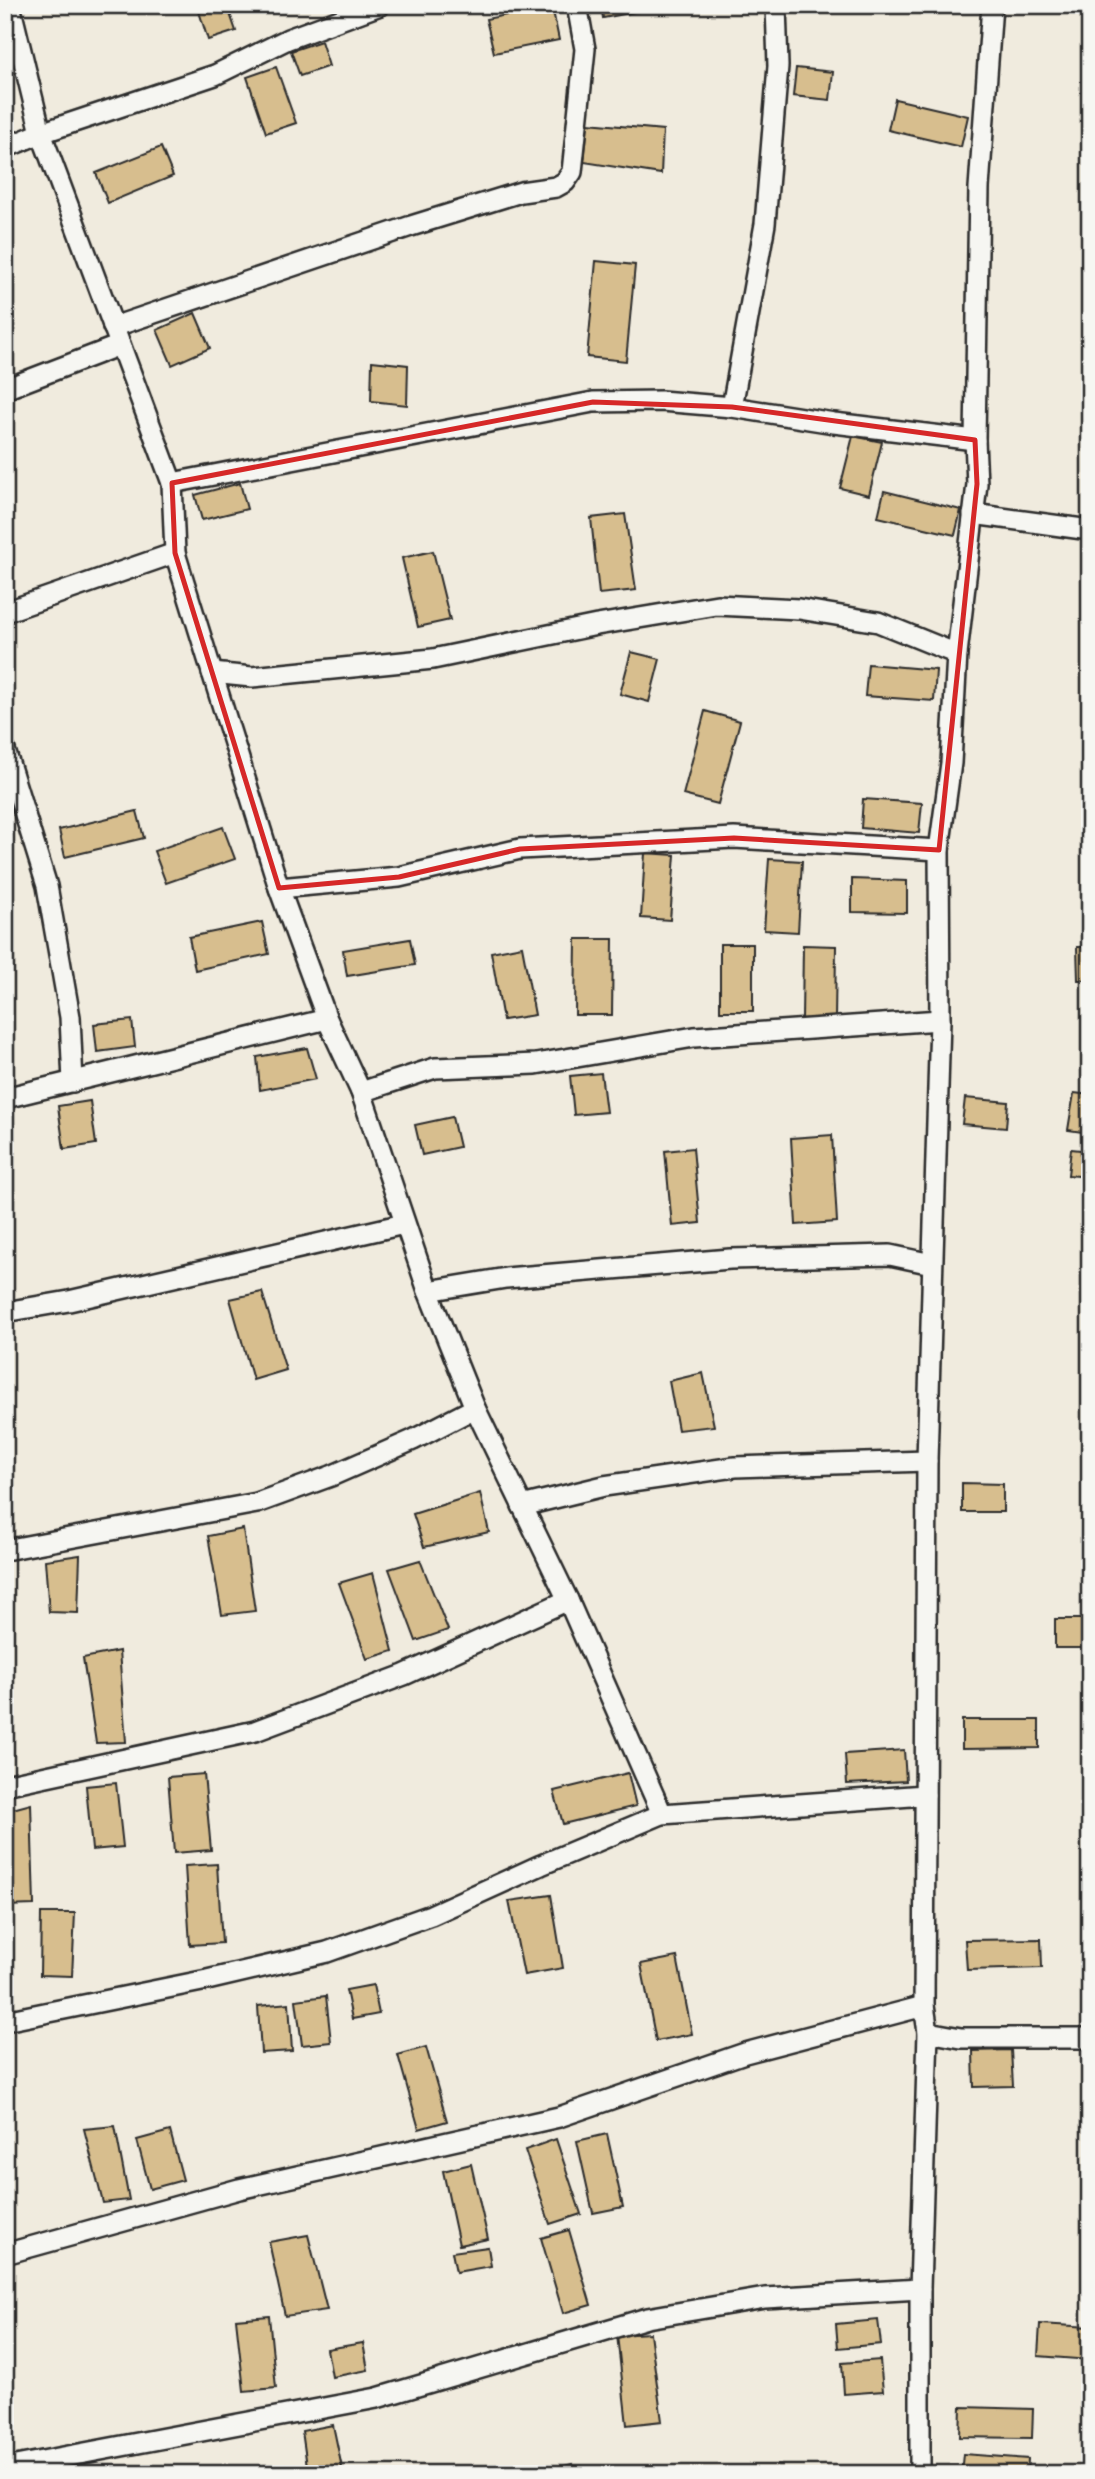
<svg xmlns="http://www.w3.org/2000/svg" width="1095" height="2479" viewBox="0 0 1095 2479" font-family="Mynerve,sans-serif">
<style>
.building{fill:#d7be8e;stroke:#2b2b2b;stroke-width:2}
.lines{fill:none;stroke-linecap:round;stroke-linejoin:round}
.minor-casing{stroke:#2b2b2b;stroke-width:24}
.minor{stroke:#f6f6f2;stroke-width:19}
.marked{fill:none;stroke:#d62828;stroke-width:5;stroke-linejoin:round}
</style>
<rect width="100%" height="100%" fill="#f0ebde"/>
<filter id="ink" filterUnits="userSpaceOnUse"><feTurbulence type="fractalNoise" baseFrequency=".0143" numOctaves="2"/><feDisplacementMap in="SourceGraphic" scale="14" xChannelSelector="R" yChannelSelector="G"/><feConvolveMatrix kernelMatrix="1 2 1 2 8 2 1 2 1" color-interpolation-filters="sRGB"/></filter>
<g filter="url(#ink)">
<g class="building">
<polygon points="197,5 227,5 236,31 208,40"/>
<polygon points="601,5 672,5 603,18"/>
<polygon points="552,6 559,40 494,53 486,19"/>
<polygon points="321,41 329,66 300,76 291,51"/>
<polygon points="276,67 296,123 266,133 247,77"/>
<polygon points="796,68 833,72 830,100 793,96"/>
<polygon points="895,99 968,116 961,147 888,130"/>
<polygon points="588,123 663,130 661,174 584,162"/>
<polygon points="161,147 173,176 108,203 96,173"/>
<polygon points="596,261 635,265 626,361 587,357"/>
<polygon points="195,313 210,348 172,365 157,330"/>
<polygon points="372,361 408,365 407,405 371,401"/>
<polygon points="853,436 882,442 869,495 840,488"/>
<polygon points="240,483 247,509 202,520 195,495"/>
<polygon points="884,491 961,510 955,535 878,517"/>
<polygon points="625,514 636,590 599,594 591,518"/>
<polygon points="433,551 450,620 418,627 402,558"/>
<polygon points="631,652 660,659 649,702 620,694"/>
<polygon points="868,664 936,670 934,701 865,696"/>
<polygon points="705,711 740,721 718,804 683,795"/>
<polygon points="863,799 922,803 919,833 861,828"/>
<polygon points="137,811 144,838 65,857 59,830"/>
<polygon points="223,827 235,859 166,883 154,851"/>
<polygon points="645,853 675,855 670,920 641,918"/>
<polygon points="769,859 802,861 798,932 764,930"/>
<polygon points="852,879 907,881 907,913 852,912"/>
<polygon points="262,922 269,954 195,970 189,937"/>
<polygon points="410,939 415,965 347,976 343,950"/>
<polygon points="576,939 613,939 612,1015 575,1015"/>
<rect x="720" y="944" width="33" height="67"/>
<polygon points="803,945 836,946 835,1021 802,1020"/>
<polygon points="522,946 535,1015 503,1020 491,952"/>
<polygon points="1077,947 1090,947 1090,980 1078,980"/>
<polygon points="132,1020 135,1047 97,1052 94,1024"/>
<polygon points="307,1048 316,1079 260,1090 257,1057"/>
<polygon points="601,1073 606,1112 574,1115 570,1076"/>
<polygon points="1074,1093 1090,1095 1090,1133 1068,1130"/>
<polygon points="965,1098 1008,1102 1006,1128 962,1124"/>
<polygon points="90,1101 96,1144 64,1149 58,1106"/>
<polygon points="452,1117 459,1147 422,1155 415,1125"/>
<polygon points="832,1135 837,1222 796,1225 791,1138"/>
<polygon points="693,1148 700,1223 672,1226 665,1151"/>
<polygon points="1071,1149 1090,1151 1090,1177 1068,1175"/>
<polygon points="262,1292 286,1370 253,1380 230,1299"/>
<polygon points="703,1373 714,1426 678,1430 669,1381"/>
<polygon points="962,1483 1003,1484 1003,1512 962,1512"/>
<polygon points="480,1493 489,1532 424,1547 413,1514"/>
<polygon points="243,1529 255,1611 222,1615 208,1536"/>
<polygon points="80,1555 78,1613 49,1612 45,1560"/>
<polygon points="420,1560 448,1630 416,1641 389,1569"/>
<polygon points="373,1573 393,1651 367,1659 339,1583"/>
<rect x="1055" y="1619" width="35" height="29"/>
<polygon points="119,1651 126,1742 96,1743 83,1658"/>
<polygon points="962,1720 1039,1720 1039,1748 962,1749"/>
<polygon points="904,1750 906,1781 847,1784 845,1754"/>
<polygon points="628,1773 636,1806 563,1824 554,1791"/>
<polygon points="204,1774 211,1850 174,1853 168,1777"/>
<polygon points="116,1783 123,1847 92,1850 86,1786"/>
<polygon points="31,1804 34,1905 5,1906 5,1811"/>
<polygon points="217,1864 222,1943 190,1945 185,1866"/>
<polygon points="551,1895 563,1968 524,1975 509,1901"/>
<polygon points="41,1913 75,1913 72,1976 40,1975"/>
<polygon points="1041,1939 1042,1968 967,1970 965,1940"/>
<polygon points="677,1957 692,2034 656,2041 641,1964"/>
<polygon points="373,1985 379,2014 352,2019 346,1990"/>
<polygon points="326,1996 331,2042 302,2045 296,2000"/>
<polygon points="289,2003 292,2051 261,2053 258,2006"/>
<polygon points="426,2047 447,2121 419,2129 398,2055"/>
<polygon points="1011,2050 1013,2086 974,2087 973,2051"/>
<polygon points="115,2126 129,2200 103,2203 84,2129"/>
<polygon points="170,2131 183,2180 150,2189 137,2140"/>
<polygon points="607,2134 623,2207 593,2213 577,2141"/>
<polygon points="556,2139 581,2214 550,2224 525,2150"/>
<polygon points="471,2164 488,2239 459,2245 443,2171"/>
<polygon points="569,2230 591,2305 563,2313 541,2238"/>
<polygon points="308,2235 327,2310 285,2316 269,2242"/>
<polygon points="488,2247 491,2266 456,2272 452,2252"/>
<polygon points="269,2316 276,2388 244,2391 236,2319"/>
<polygon points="878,2320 881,2344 838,2348 836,2324"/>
<polygon points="1040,2324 1090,2327 1090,2360 1038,2356"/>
<polygon points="650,2333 662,2421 627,2425 617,2335"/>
<polygon points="363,2343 368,2370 332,2377 327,2349"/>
<polygon points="880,2360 883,2391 844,2394 842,2363"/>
<polygon points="961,2407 1033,2409 1032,2438 960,2437"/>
<polygon points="333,2425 342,2468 308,2473 302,2431"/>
<polygon points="963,2454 1028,2459 1027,2474 961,2474"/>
<polygon points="572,2464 575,2474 550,2474 549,2470"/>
<polygon points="170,2467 170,2474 136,2474 136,2470"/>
</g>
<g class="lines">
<defs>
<g id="minor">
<polyline points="10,5 41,133 172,483 175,553 279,888 327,1019 361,1092 428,1291 475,1408 568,1600 662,1814"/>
<polyline points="776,5 778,66 765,224 732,407 834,423 975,440"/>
<polyline points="5,148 41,133 215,75 288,39 380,5"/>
<polyline points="113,327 411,226 521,192 556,187 565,182 572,172 585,49 577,5"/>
<polyline points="5,389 120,345"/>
<polyline points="172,483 593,402 661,401 732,407"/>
<polyline points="973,514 1090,530"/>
<polyline points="5,612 175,553"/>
<polyline points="212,673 252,677 433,659 597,625 717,605 799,609 878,622 957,654"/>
<polyline points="5,750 47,886 70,1017 73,1082"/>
<polyline points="279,888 399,877 520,849 734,838 939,850"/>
<polyline points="361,1092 435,1068 536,1064 694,1037 940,1020"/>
<polyline points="5,1098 327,1019"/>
<polyline points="428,1291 506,1278 730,1259 890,1255 932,1264"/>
<polyline points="5,1312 69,1301 404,1224"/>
<polyline points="522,1506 604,1486 735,1467 927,1461"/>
<polyline points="5,1550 257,1503 331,1476 413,1440 475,1408"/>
<polyline points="5,1785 255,1731 404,1675 568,1600"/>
<polyline points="5,2021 207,1980 327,1952 431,1915 541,1865 662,1814 925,1795"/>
<polyline points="928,2032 961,2038 1090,2038"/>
<polyline points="5,2254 239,2189 559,2117 745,2053 924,2006"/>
<polyline points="5,2468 377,2398 647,2318 765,2298 920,2289"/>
<polyline points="920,2474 920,2289 928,2032 924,2006 927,1461 940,1020 939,850 951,763 957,654 977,484 975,440 979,188 992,5"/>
</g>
</defs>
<use href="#minor" class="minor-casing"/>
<use href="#minor" class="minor"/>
</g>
</g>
<path class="marked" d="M593 402 732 407 975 440 977 484 939 850 734 838 520 849 399 877 279 888 175 553 172 483Z"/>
<rect width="1095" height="2479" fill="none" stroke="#f6f6f2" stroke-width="28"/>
<rect x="14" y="14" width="1067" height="2451" fill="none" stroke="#2b2b2b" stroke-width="2.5" filter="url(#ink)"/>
</svg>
